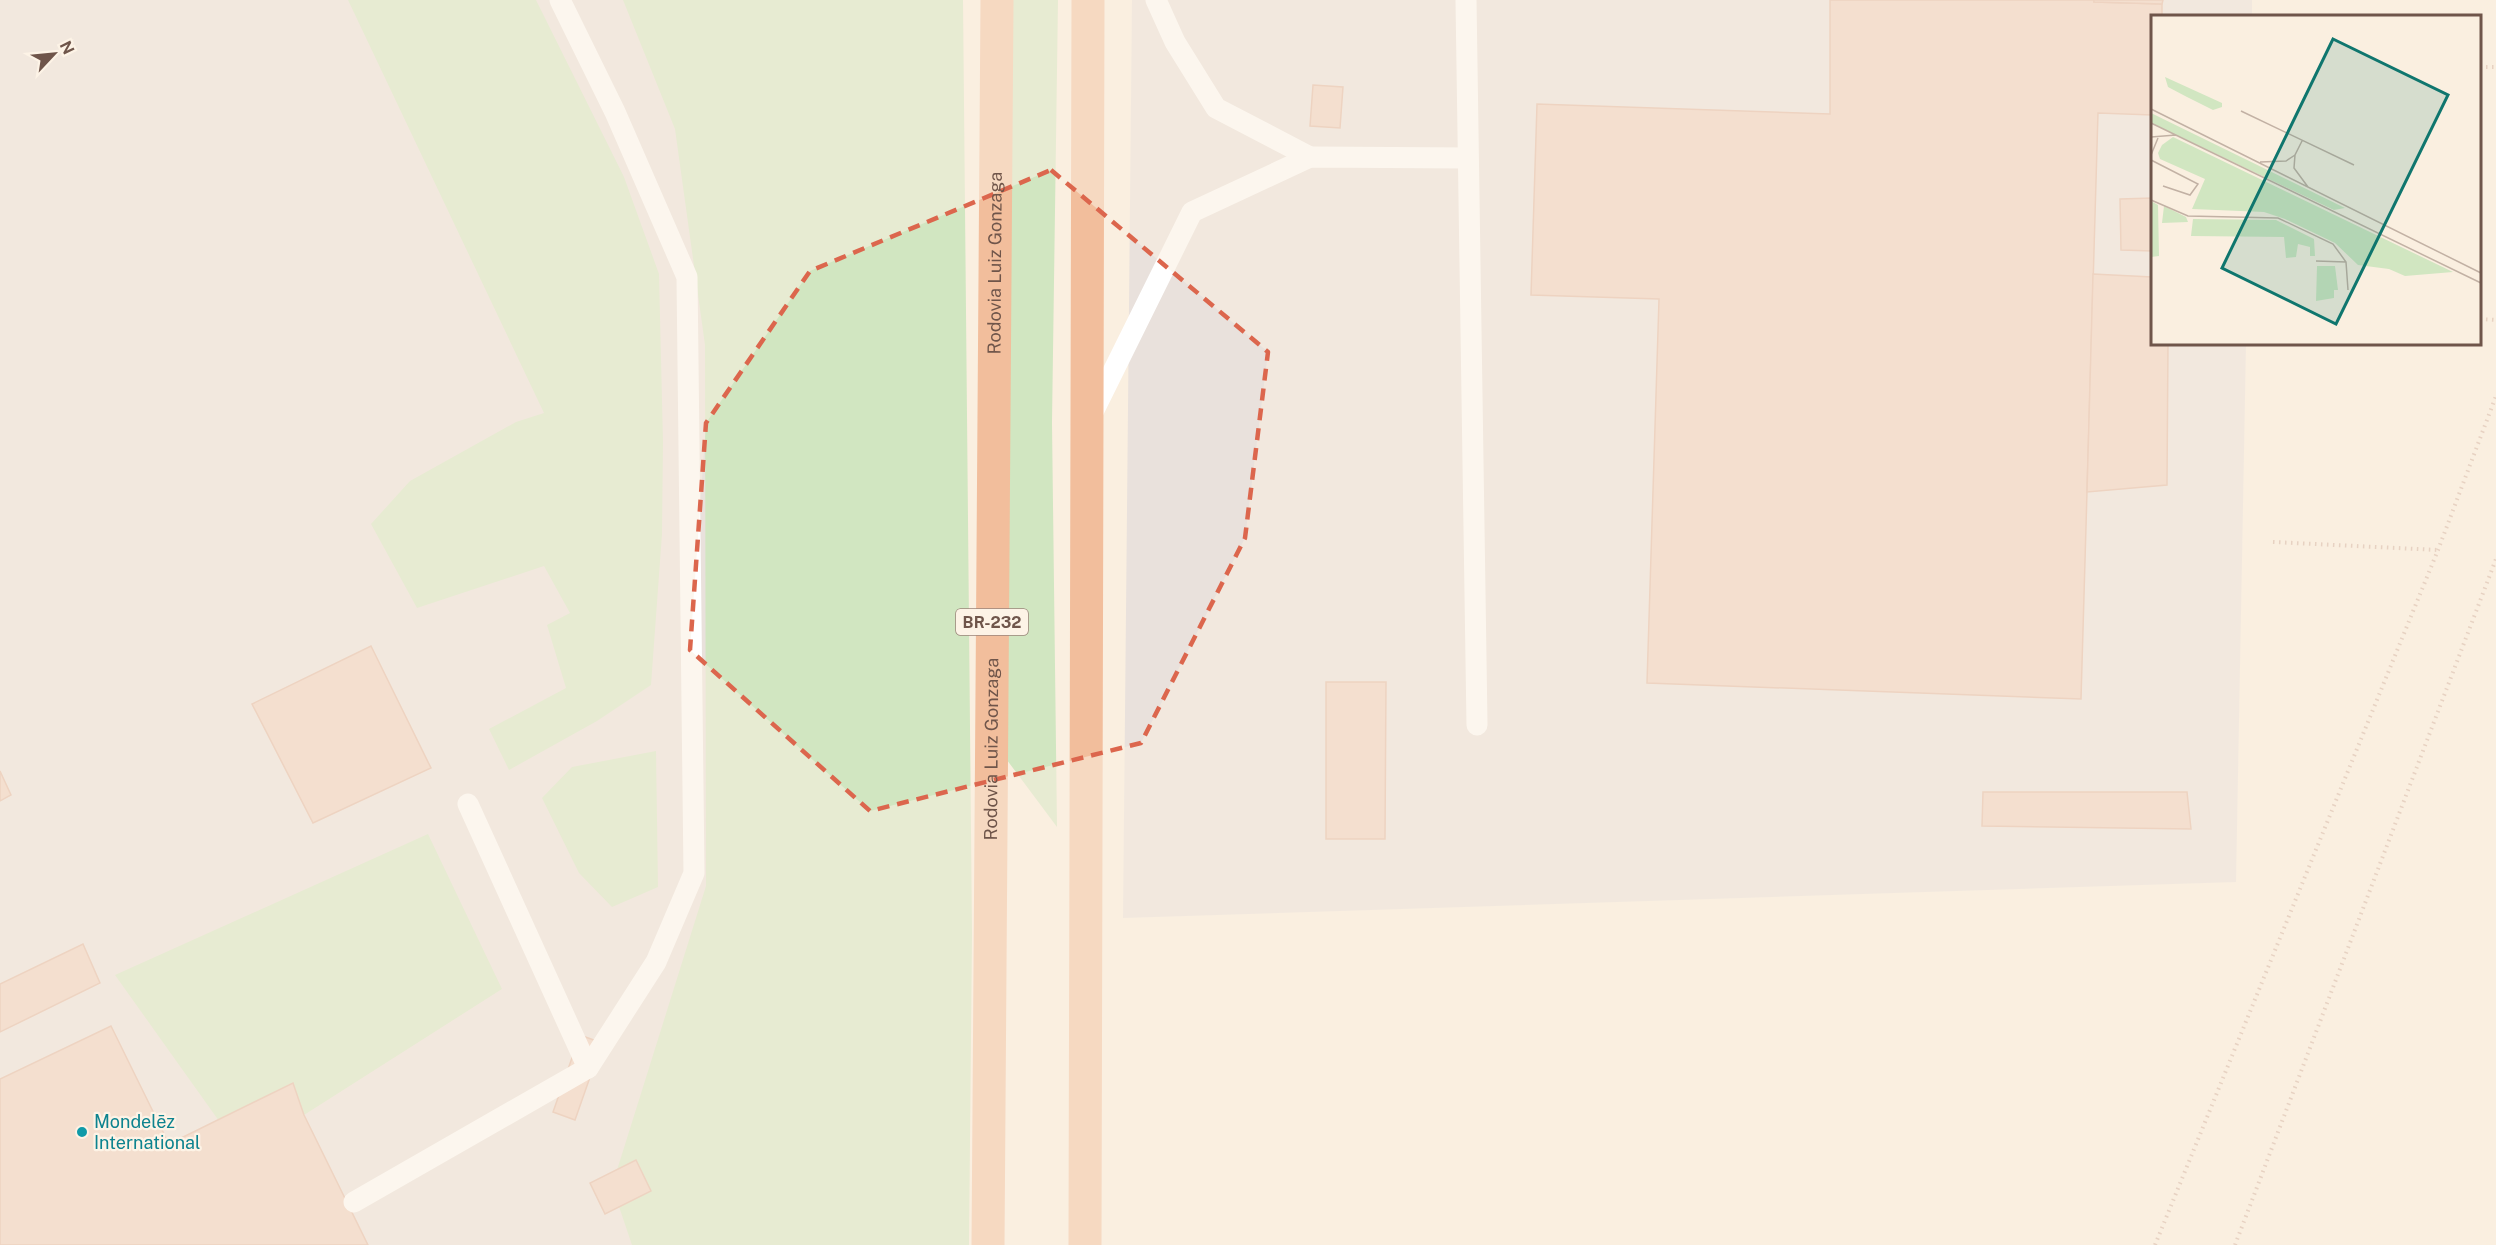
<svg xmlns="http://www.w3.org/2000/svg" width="2496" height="1245" viewBox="0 0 2496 1245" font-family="'Public Sans',sans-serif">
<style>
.industrial{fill:#e9e1dc}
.green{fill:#d1e6c1}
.building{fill:#edccba;stroke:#dfb29c;stroke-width:1.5}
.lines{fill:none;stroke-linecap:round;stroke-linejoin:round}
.path{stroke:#d1af9e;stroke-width:4;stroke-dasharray:1.5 4.5;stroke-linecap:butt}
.service{stroke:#fff;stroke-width:21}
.trunk{stroke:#f2be9c;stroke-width:33}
.marked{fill:none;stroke:#dc664d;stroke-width:4.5;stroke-dasharray:12 8;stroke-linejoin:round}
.culture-dot{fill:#0f9aa8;stroke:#fdf3e6;stroke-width:2}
.labels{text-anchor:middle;stroke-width:4.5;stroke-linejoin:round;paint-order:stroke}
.shield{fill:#fdf3e6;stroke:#9a8479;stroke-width:1.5}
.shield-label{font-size:16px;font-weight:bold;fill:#6f554a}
.street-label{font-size:18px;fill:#6f554a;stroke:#fdf3e6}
.culture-label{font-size:18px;fill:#0d838f;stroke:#fdf3e6;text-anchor:start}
.inset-road{fill:none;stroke:#c2b1a4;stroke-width:1.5}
.view{fill:#0f766e;fill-opacity:0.15;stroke:#0f766e;stroke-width:3}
.inset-edge{fill:none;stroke:#6f554a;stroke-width:3}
</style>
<rect width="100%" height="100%" fill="#faefe0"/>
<g class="industrial">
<polygon points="0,0 947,0 883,1245 0,1245"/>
<polygon points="1132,0 2252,0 2252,16 2152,16 2152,344 2246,344 2236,882 1123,918"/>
</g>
<g class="green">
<polygon points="348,0 536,0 624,177 659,274 663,442 662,534 651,685 597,721 509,770 489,729 566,688 547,625 570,613 544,566 417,608 371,524 410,481 516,422 544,413"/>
<polygon points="623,0 963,0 972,934 969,1245 632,1245 612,1186 706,886 705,345 675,129"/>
<polygon points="987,0 1058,0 1052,423 1057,827 992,740"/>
<polygon points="656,751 658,887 612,907 579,873 542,798 572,767"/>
<polygon points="428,834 502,989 304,1115 292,1083 219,1121 115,975"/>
</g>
<g class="building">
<polygon points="1830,0 2094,0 2094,2 2162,4 2162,16 2152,16 2152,115 2098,113 2081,699 1647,683 1659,299 1531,295 1537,104 1830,114"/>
<polygon points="2094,0 2163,0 2162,4 2094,2"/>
<polygon points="1313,85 1343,87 1340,128 1310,126"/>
<polygon points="2152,198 2152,251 2121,250 2120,199"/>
<polygon points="2093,274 2152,277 2152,344 2168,344 2167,485 2087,492"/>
<polygon points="371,646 431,768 313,823 252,704"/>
<polygon points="1326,682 1386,682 1385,839 1326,839"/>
<polygon points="0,771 11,795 0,801"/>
<polygon points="1983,792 2187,792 2191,829 1982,826"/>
<polygon points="83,944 100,983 0,1032 0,984"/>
<polygon points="111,1026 169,1144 293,1083 304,1115 368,1245 0,1245 0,1079"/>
<polygon points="580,1035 602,1043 575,1120 553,1112"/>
<polygon points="636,1160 651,1191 605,1214 590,1183"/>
</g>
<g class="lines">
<g class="path">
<polyline points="2480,67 2496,67"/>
<polyline points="2480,319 2496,320"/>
<polyline points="2273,542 2438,550"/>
<polyline points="2155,1245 2438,550 2496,396"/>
<polyline points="2235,1245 2496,559"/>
</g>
<g class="service">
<polyline points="1156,0 1175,42 1216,108 1310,157"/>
<polyline points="1466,0 1477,725"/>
<polyline points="1092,414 1192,212 1310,157 1467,158"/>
<polyline points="468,804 588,1068"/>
<polyline points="354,1202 588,1068 656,962 694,873 687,277 615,112 560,0"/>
</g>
<g class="trunk">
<path id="s1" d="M988 1245 997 0"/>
<polyline points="1085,1245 1088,0"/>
</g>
</g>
<path d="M0 0H2496V1245H0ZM1051 170 1268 352 1245 538 1141 743 870 811 690 650 706 423 810 271Z" fill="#faefe0" fill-opacity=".55" fill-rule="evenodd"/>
<path class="marked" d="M1051 170 1268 352 1245 538 1141 743 870 811 690 650 706 423 810 271Z"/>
<circle class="culture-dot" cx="82" cy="1132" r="6"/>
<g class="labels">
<rect class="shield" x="956" y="609" width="72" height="26" rx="4.5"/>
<g class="shield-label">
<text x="992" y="628">BR-232</text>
</g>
<g class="street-label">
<text dy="6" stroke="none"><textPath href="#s1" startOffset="982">Rodovia Luiz Gonzaga</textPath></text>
<text dy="6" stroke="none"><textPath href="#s1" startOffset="496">Rodovia Luiz Gonzaga</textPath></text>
</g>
<g class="culture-label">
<text x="94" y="1128">Mondelēz<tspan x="94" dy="21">International</tspan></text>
</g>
</g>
<g transform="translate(2151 15)">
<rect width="330" height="330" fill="#faefe0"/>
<path d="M14 62 71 88V92L62 95 36 82 17 72ZM0 98 194 193 183 195 0 108ZM22 122 302 257 254 261 238 254 207 250 184 228 134 204 113 197 41 194 54 164 9 144 7 138 11 130ZM0 186 7 190 8 241 0 242ZM13 191 35 202 37 207 11 208ZM42 204 125 205 163 224 164 241H159V232L147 229 145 242 135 243 133 222 40 221ZM166 251H184L187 275H183V283L165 286Z" fill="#d1e6c1"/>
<path class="inset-road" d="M0 94 330 258M90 96 203 150M0 108 330 268M0 122 25 120M151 126 144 140 143 153 157 172M0 140 7 123M0 145 47 169 39 180 12 171M109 147 135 146 144 140M0 185 37 201 127 203 182 229 195 247 197 275M165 246 195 247"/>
<path class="view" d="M182 24 297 80 185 309 71 253Z"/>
<rect width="330" height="330" class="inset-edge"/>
</g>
<g transform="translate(54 54) rotate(64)" stroke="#fdf3e6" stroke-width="4.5" paint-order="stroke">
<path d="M0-4.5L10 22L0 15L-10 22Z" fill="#6f554a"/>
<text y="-9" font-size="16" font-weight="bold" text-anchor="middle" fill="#6f554a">N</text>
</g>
</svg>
